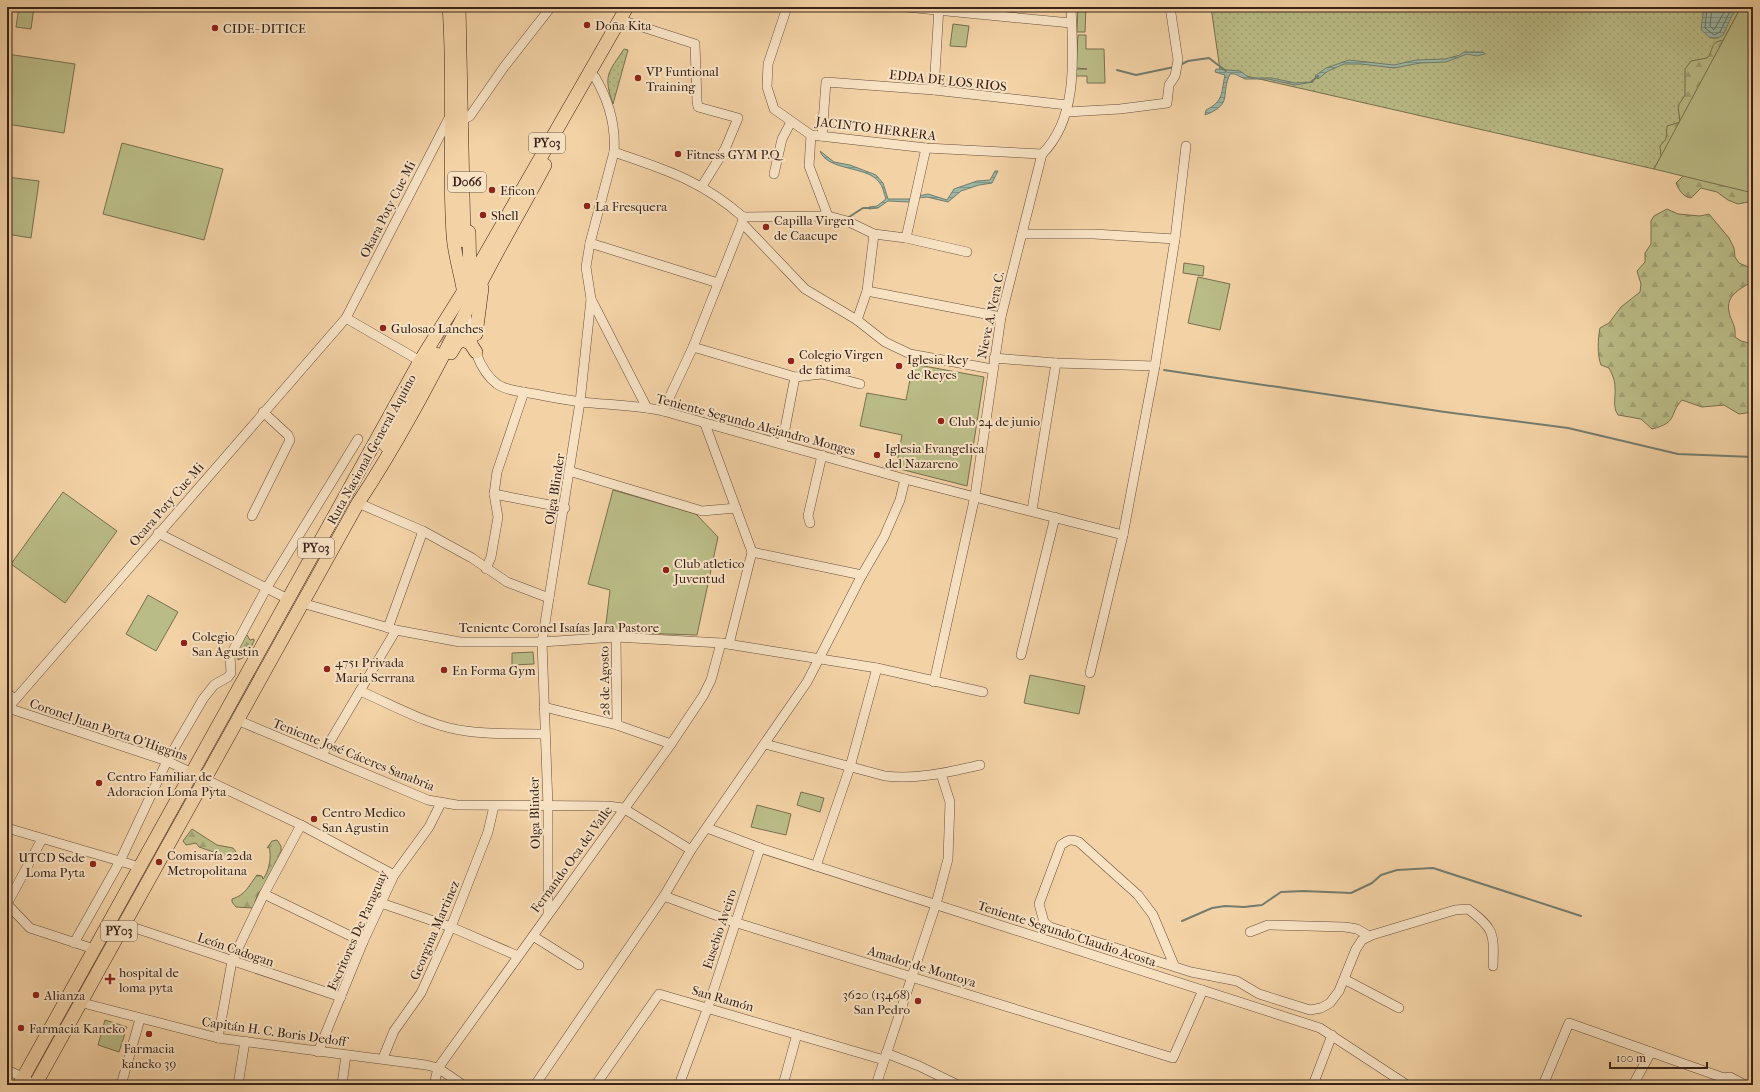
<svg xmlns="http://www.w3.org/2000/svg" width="1760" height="1092" viewBox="0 0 1760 1092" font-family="'IM FELL French Canon',serif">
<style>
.grass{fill:url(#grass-dots);stroke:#796f50}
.forest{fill:url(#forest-firs);stroke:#796f50}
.park{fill:#babc87;stroke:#796f50}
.water{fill:url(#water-rules);stroke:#737c6e}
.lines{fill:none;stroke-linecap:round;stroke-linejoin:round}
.shore{stroke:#6a6d60;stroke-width:1}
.stream{stroke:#737c6e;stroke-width:2}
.highway-tunnel{stroke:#ceaf89;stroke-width:13;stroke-dasharray:13 6;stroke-linecap:butt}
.minor-casing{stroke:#674e3c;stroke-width:10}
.highway-casing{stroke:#382219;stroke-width:14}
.minor{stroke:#f7e2c4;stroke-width:9}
.highway{stroke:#f3d2a5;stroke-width:13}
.poi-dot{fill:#8f2418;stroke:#f7e2c4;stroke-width:1.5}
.labels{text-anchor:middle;stroke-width:4;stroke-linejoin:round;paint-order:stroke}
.shield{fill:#f7e2c4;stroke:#715c4c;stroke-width:1}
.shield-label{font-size:12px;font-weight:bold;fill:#382219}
.poi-label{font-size:13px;fill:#382219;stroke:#f7e2c4;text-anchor:start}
.street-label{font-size:13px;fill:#382219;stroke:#f7e2c4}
</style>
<defs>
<pattern id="grass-dots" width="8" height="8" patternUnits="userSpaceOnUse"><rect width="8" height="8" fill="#babc87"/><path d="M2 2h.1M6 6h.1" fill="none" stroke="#a1a174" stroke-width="1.8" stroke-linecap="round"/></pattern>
<pattern id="forest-firs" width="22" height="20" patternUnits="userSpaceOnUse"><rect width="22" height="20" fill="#babc87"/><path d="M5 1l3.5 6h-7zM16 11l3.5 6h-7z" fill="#a1a174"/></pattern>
<pattern id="water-rules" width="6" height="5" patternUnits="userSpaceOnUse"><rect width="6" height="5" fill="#9bb8a6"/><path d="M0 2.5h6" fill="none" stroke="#7f9586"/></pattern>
</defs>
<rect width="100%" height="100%" fill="#f3d2a5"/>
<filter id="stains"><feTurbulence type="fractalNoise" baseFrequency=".005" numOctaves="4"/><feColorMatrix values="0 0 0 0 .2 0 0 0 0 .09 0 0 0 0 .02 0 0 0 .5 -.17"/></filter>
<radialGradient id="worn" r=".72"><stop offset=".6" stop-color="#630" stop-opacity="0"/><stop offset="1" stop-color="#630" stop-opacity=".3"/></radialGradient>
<g class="grass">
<polygon points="1211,7 1741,7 1654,169 1220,70"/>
<path d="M624 49 628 50 613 104C603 75 608 73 624 49Z"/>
</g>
<g class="forest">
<path d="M1753 7V201L1738 204 1728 200 1717 192 1701 188 1691 198C1683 197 1679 190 1676 183L1685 174 1661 157 1660 146 1666 139 1667 126 1680 122 1678 106 1685 95V69L1691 61 1707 58C1714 51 1709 41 1725 40Z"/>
<path d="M1667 209 1678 214 1700 216 1709 214 1729 238 1734 248 1735 257 1739 263 1753 269V281C1742 288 1725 295 1729 312 1731 322 1736 324 1735 337L1741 341 1753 344V412L1739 414 1724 405 1702 407 1682 400C1668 415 1679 422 1652 429L1641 419 1618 415C1612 406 1616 397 1615 387 1615 380 1612 374 1609 368L1601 365C1597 355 1598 338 1600 328L1609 323 1621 307 1640 292 1641 284 1637 271 1645 262V253L1651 244V221L1654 216Z"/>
<path d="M244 635H247L250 640 254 639V641L247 656 238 660C237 652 241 643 244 635Z"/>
<polygon points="192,829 217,845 233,848 236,852 235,857 227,860 222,855 199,847 196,843 186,845 183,841"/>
<path d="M277 840 281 846V854L275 863V871L258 894 253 908 236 907 232 902V899C246 895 249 885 257 875L262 876 263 879C269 872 272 856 269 847L267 848 272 841Z"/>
</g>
<g class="park">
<polygon points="19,7 34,7 31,29 16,27"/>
<polygon points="1078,7 1086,7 1085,32 1077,32"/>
<polygon points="1741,7 1753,7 1753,193 1654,169"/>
<polygon points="953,24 969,26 966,47 950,46"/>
<polygon points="1078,35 1086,35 1086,49 1104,49 1105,83 1087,83 1087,76 1076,76 1076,69 1087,69 1076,68"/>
<polygon points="7,54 75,64 64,133 7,124"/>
<polygon points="122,143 223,169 204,240 103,214"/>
<polygon points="7,177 39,181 31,238 7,234"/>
<polygon points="1184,263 1204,266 1203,276 1183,273"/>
<polygon points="1198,277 1230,284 1220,330 1188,323"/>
<polygon points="913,364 984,377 967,486 896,468 902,435 860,426 867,393 906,400"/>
<polygon points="613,490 696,514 718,537 697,635 605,632 610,590 588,584"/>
<polygon points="63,492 117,531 65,603 11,564"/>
<polygon points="148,595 178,612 156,651 126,634"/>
<polygon points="533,652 534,664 512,665 512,653"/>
<polygon points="1030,675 1085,686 1079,714 1024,703"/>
<polygon points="801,792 824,798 820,812 797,805"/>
<polygon points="757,805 791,814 786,835 751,827"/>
<polygon points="105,1020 127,1027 119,1052 98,1045"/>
</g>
<g class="water">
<path d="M1704 7H1736L1723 35C1713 42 1708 37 1701 29Z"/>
<polygon points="1464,52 1483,52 1485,54 1477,56 1467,54 1446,62 1420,63 1394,68 1361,64 1344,64 1328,71 1318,79 1315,76 1326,68 1349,60 1394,65 1416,60 1445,59 1460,55"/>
<path d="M1216 69 1240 71 1250 78H1272L1295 83 1313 82 1295 85 1268 79H1245L1235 74H1230C1220 94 1234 104 1205 115L1206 110C1224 101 1221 93 1225 75L1215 72Z"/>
<path d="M820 151 834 162 850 165 876 175 883 183 888 199H910L909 202 888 201 878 208 869 209V207L877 206 886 199C884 194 883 186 879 182 868 166 827 171 820 151Z"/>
<polygon points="995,171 998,171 992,183 979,185 961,191 948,202 927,197 918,198 918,196 928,194 947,200 954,189 977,181 990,180"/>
</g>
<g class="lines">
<g class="shore">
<polyline points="1707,7 1705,28 1714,35 1720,32 1732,7"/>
<polyline points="1712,7 1710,26 1714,30 1727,7"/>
</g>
<g class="stream">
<polyline points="1180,65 1188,61 1209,58 1226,71"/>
<polyline points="1117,70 1136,75 1174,67"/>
<polyline points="1311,82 1318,76"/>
<polyline points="849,217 863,208 870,208"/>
<polyline points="1164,370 1445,412 1568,428 1678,454 1753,457"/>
<polyline points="1182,921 1212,908 1225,906 1244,907 1262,905 1281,892 1303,891 1351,893 1372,883 1381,875 1397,870 1433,868 1581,916"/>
</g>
<polyline class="highway-tunnel" points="442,343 458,314 464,293"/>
<defs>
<g id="minor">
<polyline points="787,7 768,64 767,87 774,109 811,135 926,148 1042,154"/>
<polyline points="906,7 1071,23"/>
<polyline points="627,22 695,44 697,101 698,107 738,118 725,149 702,186"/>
<polyline points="934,90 939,7"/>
<polyline points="1067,112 1120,109 1167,103 1169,85 1175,76 1178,60 1170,7"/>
<polyline points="461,121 470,116 504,67 551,7"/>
<polyline points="811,135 809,166 828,216"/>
<polyline points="822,136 826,82 934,90 1067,105"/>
<path d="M614 152C666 170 701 180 743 217L742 223 805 289 857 320 885 342 910 354 992 369"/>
<polyline points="774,174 782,139 791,122"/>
<polyline points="743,217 828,216 847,221 874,234 906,238 967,252"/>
<polyline points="1022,234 1094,234 1175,239"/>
<polyline points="906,238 926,148"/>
<polyline points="590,243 718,283"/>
<polyline points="867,291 1001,317"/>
<polyline points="591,299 647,408"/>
<path d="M466 313C471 337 476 368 497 384 507 391 524 392 535 394 550 397 566 400 581 402 608 405 636 405 663 411L905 479 1123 535"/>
<polyline points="346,318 420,361"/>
<polyline points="857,320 867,291 874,234"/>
<polyline points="693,347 795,377 822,374 860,384"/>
<polyline points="994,358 1056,363 1155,366"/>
<polyline points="663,411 693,347 742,223"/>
<polyline points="705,424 752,552 729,644"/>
<polyline points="782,444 795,377"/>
<polyline points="569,471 702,511 736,508"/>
<polyline points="494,494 565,508"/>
<polyline points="358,503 423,531 472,558 507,582 549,598"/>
<polyline points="1032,510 1056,363"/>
<polyline points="252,516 290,440 288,435 263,412"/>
<polyline points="810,523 808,516 822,455"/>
<polyline points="158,533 288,599"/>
<polyline points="752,552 862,575"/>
<polyline points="486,569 491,557 498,517 494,494 497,472 524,392"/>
<polyline points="302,603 396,630 460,642 542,642 616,637 721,643 877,668 983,692"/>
<polyline points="388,628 423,531"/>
<polyline points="616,637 617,725"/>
<polyline points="1021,655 1055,517"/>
<polyline points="1090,673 1123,535 1155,366 1175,239 1186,146"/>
<path d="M934 682 975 496 1001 317 1042 154C1079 118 1073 54 1071 7"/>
<path d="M360 691C393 705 431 727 466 731 491 735 519 733 545 734"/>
<polyline points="7,693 15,699"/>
<polyline points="544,707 617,725 671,744"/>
<polyline points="8,708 167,761 301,825 394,875"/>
<polyline points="7,709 346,318 450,116"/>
<polyline points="237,720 428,800 457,805 608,806 623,808 691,850"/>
<path d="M765 744 885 776C917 780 949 772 980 765"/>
<polyline points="322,755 396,630"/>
<polyline points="7,828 140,867"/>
<polyline points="707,828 760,848 1320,1028 1407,1085"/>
<polyline points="816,866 850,767 877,668"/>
<polyline points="264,894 363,942"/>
<polyline points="664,896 734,922 1173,1058 1203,990"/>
<polyline points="381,903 451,927 518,956"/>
<polyline points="7,904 30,928 94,949"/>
<polyline points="7,904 42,839"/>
<path d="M548 913V806L542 642 580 402 591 299 586 267 590 243 614 152C616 125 609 101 595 77"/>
<polyline points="123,924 341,997"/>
<polyline points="1250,932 1268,925 1345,927 1357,929 1369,936"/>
<polyline points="533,936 579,965"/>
<polyline points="74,943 120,861 167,761 203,699 214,685 228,677 231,673 230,656 266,589 358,439"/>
<path d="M1174 965 1153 915 1138 895 1079 842C1071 838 1068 840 1061 845L1039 904 1044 922 1050 927 1191 972 1237 981 1259 994 1310 1010 1321 1008 1330 1003 1339 991 1356 949 1362 940 1372 935 1455 910 1468 909C1495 929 1494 934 1493 966"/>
<polyline points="1344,979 1399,1008"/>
<polyline points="79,1002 218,1038 426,1065 438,1068 463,1085"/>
<polyline points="218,1038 232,961 264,894 301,825"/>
<polyline points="318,1052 363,942 394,875 429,827 441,803"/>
<polyline points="886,1053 919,1066 958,1085"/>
<polyline points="383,1058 394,1031 421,993 451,927 488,832 494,806"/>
<polyline points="7,1070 27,1079"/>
<polyline points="597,1083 659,994 884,1060"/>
<polyline points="121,1085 140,1019"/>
<polyline points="238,1085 245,1041"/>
<polyline points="342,1085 346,1055"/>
<polyline points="434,1085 438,1068 671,744 703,696 711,680 721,643"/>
<polyline points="535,1085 664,896 691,850 807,682 862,575 884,537 900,500 905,479"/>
<polyline points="679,1085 708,1007 760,848"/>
<polyline points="783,1085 797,1034"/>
<polyline points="876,1085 936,904 948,859 950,802 941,774"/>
<polyline points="1313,1085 1332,1035"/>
<polyline points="1543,1085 1569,1023 1724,1078 1730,1077 1745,1085"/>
<polyline points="1633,1085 1651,1052"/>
</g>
<g id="highway">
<path d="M449 7C455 83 448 159 453 234 454 254 461 274 464 294"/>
<polyline points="459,7 464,241"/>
<polyline points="469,232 470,280"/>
<polyline points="476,334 482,288"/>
<polyline points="451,353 457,343 463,340 470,343 476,352"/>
<polyline points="385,445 436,354"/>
<polyline points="19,1085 420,361 470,281 627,7"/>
<path d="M35 1085 358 503C406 431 443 355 483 279 503 240 525 203 545 165"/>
</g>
</defs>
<use href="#minor" class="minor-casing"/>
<use href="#highway" class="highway-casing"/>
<use href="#minor" class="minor"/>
<use href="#highway" class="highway"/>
</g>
<g class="poi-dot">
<circle cx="587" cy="25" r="4"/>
<circle cx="215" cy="28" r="4"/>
<circle cx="638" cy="78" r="4"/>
<circle cx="678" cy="154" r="4"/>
<circle cx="492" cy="190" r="4"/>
<circle cx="587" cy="206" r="4"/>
<circle cx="483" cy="215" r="4"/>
<circle cx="766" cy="227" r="4"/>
<circle cx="383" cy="328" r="4"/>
<circle cx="791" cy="361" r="4"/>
<circle cx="899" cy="366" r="4"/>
<circle cx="941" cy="421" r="4"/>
<circle cx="877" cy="455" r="4"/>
<circle cx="666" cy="570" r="4"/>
<circle cx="184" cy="643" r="4"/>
<circle cx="327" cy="669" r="4"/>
<circle cx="444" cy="670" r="4"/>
<circle cx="99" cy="783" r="4"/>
<circle cx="314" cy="819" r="4"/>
<circle cx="159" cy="862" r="4"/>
<circle cx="93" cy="864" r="4"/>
<path d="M108 973h4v4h4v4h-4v4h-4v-4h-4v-4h4z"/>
<circle cx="36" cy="995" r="4"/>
<circle cx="918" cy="1001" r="4"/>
<circle cx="21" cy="1028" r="4"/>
<circle cx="149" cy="1034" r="4"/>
</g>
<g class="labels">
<g class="shield">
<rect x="529" y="133" width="36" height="20" rx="3"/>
<rect x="448" y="172" width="38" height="20" rx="3"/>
<rect x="298" y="538" width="36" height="20" rx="3"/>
<rect x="101" y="921" width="36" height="20" rx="3"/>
</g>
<g class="shield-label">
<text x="547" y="147">PY03</text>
<text x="467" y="186">D066</text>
<text x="316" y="552">PY03</text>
<text x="119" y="935">PY03</text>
</g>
<g class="poi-label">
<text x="595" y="30">Doña Kita</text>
<text x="223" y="33">CIDE- DITICE</text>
<text x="646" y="76">VP Funtional<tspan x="646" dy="15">Training</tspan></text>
<text x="686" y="159">Fitness GYM P.Q</text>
<text x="500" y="195">Eficon</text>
<text x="595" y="211">La Fresquera</text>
<text x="491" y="220">Shell</text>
<text x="774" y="225">Capilla Virgen<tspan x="774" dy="15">de Caacupe</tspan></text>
<text x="391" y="333">Gulosao Lanches</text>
<text x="799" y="359">Colegio Virgen<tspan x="799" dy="15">de fatima</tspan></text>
<text x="907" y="364">Iglesia Rey<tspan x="907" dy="15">de Reyes</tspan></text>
<text x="949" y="426">Club 24 de junio</text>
<text x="885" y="453">Iglesia Evangelica<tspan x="885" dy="15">del Nazareno</tspan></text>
<text x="674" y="568">Club atletico<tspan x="674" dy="15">Juventud</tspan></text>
<text x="192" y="641">Colegio<tspan x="192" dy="15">San Agustin</tspan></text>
<text x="335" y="667">4751 Privada<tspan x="335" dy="15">Maria Serrana</tspan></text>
<text x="452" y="675">En Forma Gym</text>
<text x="107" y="781">Centro Familiar de<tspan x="107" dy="15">Adoracion Loma Pyta</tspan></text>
<text x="322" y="817">Centro Medico<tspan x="322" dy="15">San Agustin</tspan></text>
<text x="167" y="860">Comisaría 22da<tspan x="167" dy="15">Metropolitana</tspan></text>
<text x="85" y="862" text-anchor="end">UTCD Sede<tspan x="85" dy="15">Loma Pyta</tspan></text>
<text x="119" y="977">hospital de<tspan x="119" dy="15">loma pyta</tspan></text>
<text x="910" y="999" text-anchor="end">3620 (13468)<tspan x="910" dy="15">San Pedro</tspan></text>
<text x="44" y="1000">Alianza</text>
<text x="29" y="1033">Farmacia Kaneko</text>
<text x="149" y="1053" text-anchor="middle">Farmacia<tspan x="149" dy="15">kaneko 39</tspan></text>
</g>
<g class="street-label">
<text transform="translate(948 80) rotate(6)" y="5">EDDA DE LOS RIOS</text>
<text transform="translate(876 128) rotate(7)" y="5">JACINTO HERRERA</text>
<text transform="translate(387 209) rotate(-63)" y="5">Okara Poty Cue Mi</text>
<text transform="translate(990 315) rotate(-78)" y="5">Nieve A. Vera C.</text>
<text transform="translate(756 424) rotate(15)" y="5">Teniente Segundo Alejandro Monges</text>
<text transform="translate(371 449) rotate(-61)" y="5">Ruta Nacional General Aquino</text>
<text transform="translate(554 489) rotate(-81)" y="5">Olga Blinder</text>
<text transform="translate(166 504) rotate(-49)" y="5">Ocara Poty Cue Mi</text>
<text x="559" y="632">Teniente Coronel Isaías Jara Pastore</text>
<text transform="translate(604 681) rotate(-91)" y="5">28 de Agosto</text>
<text transform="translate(109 729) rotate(19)" y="5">Coronel Juan Porta O'Higgins</text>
<text transform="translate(354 754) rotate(22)" y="5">Teniente José Cáceres Sanabria</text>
<text transform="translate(534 813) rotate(-91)" y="5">Olga Blinder</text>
<text transform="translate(571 859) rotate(-54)" y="5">Fernando Oca del Valle</text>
<text transform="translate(719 929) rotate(-72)" y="5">Eusebio Aveiro</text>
<text transform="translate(357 930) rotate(-66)" y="5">Escritores De Paraguay</text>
<text transform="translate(434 930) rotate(-67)" y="5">Georgina Martinez</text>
<text transform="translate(1067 933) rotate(18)" y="5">Teniente Segundo Claudio Acosta</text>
<text transform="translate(236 949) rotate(19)" y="5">León Cadogan</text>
<text transform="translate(922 966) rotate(17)" y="5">Amador de Montoya</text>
<text transform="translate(723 998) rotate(16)" y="5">San Ramón</text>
<text transform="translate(274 1031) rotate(8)" y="5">Capitán H. C. Boris Dedoff</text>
</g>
</g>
<rect width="1760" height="1092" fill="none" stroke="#f3d2a5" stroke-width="24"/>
<rect x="8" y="8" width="1744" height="1076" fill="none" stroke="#382219" stroke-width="2"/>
<rect x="12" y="12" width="1736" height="1068" fill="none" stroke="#382219"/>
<path d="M1610 1062v6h97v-6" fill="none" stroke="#382219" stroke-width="2"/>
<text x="1616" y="1062" font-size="12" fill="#382219" stroke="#f7e2c4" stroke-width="3" paint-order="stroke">100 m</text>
<rect width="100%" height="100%" filter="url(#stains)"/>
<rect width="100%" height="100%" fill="url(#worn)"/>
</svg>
